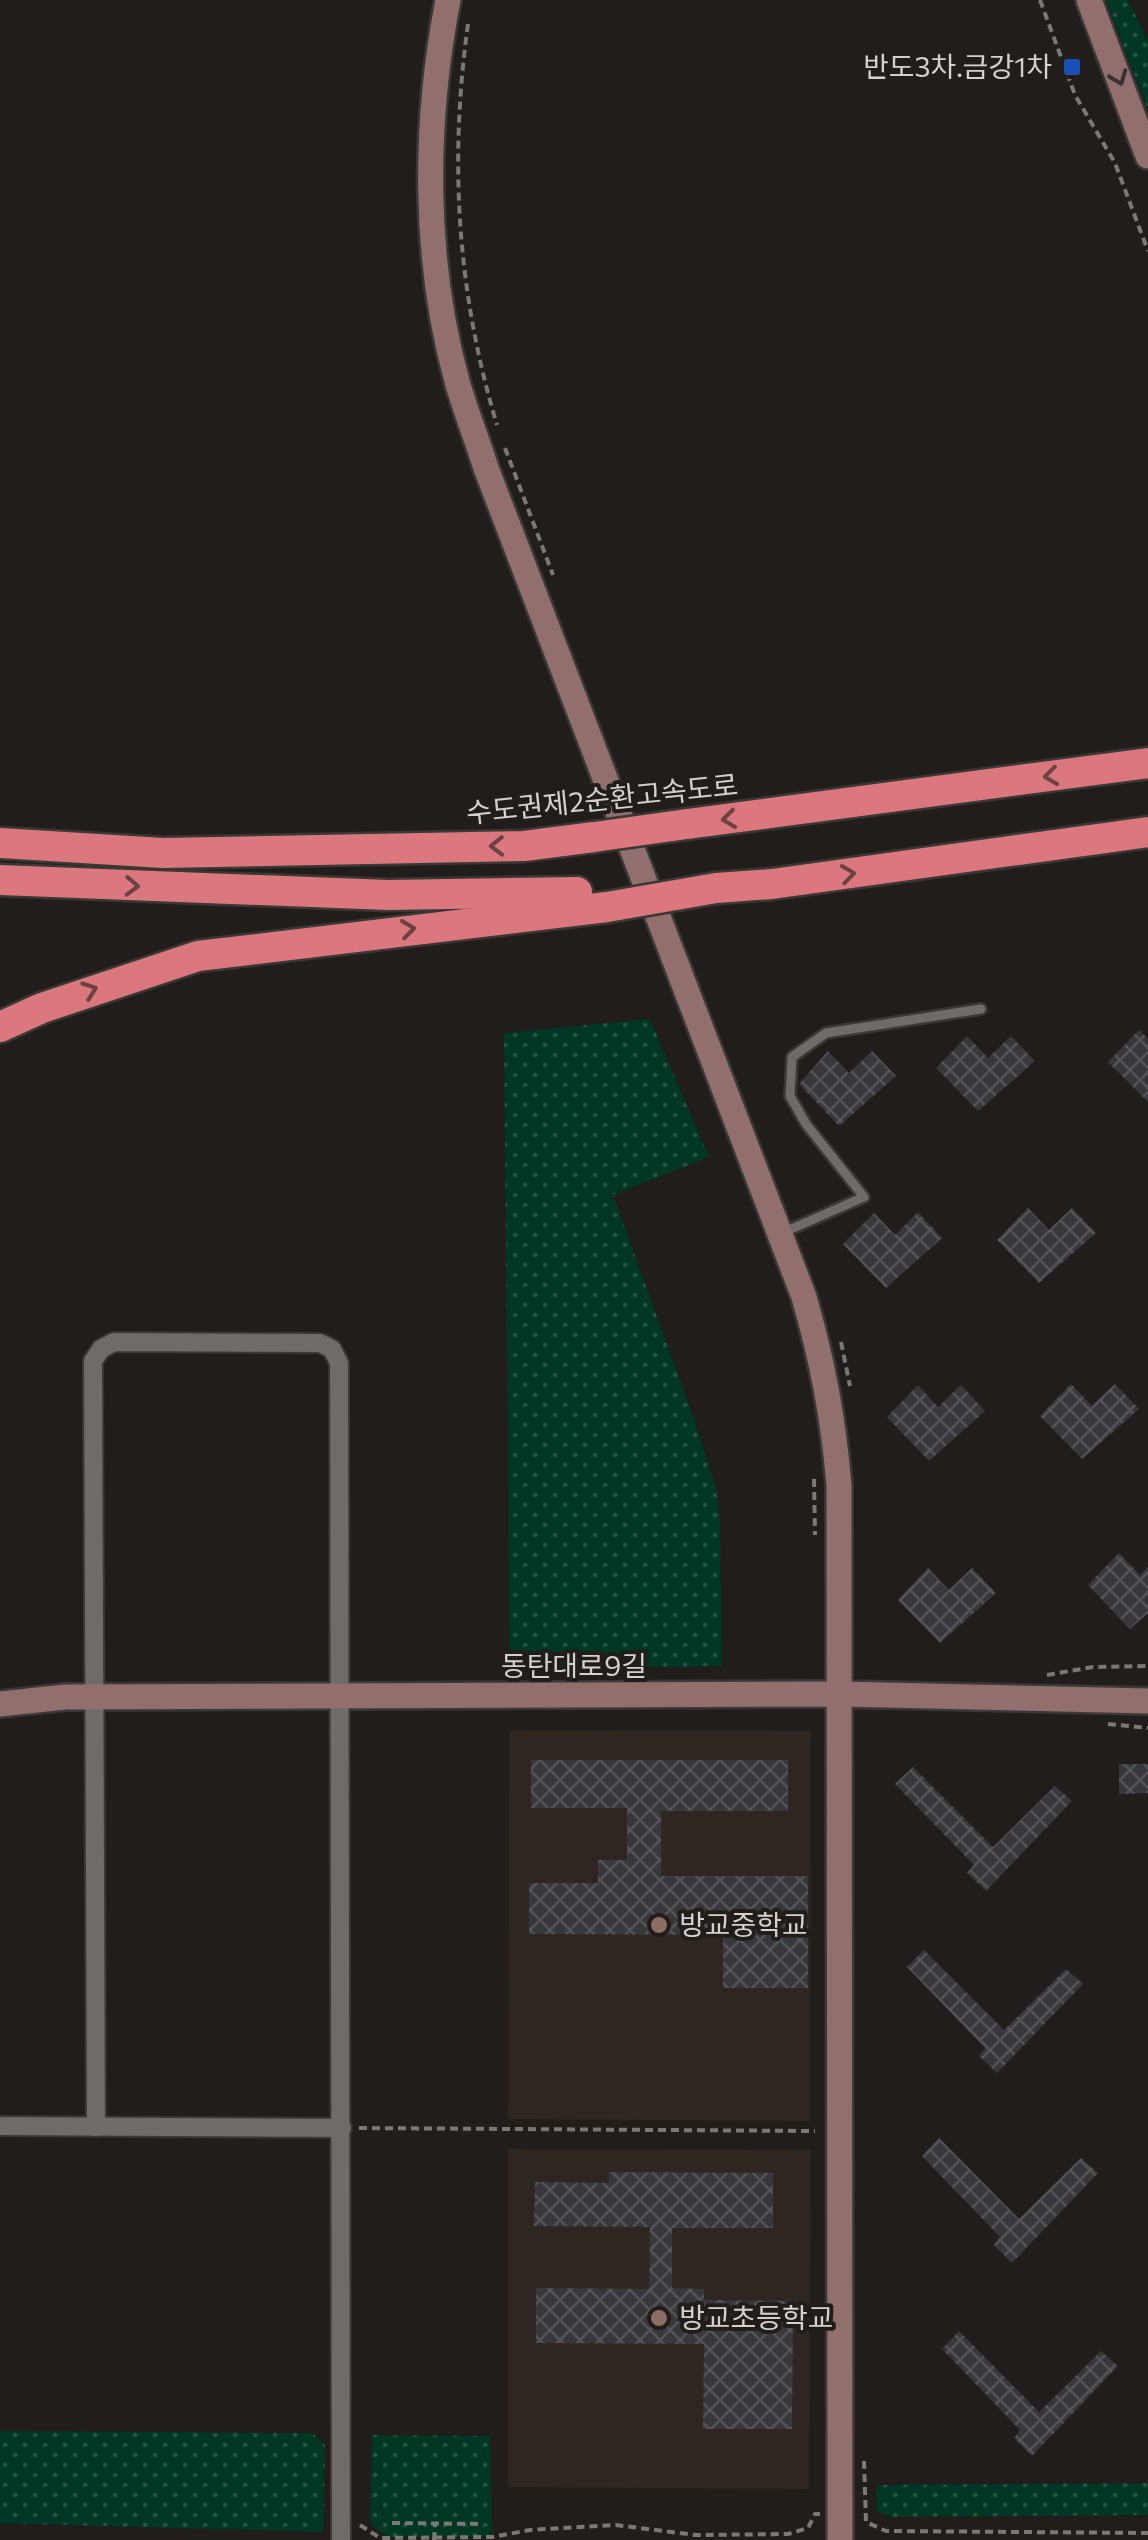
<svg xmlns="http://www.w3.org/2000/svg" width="1148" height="2540" viewBox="0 0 1148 2540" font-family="Commissioner,'Noto Sans KR',sans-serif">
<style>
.built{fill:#2e2620}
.grass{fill:url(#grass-dots)}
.building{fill:url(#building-cross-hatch)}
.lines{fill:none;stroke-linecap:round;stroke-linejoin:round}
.lane-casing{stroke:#3a3735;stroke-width:14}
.street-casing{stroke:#3a3735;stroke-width:22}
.secondary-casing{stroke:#3a3735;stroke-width:30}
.highway-casing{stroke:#3a3735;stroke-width:35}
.path{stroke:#7b7876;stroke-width:4;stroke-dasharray:8 5;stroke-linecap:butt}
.lane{stroke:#706b67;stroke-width:9}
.street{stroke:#706b67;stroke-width:18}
.secondary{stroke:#906f6e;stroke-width:25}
.highway{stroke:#da787d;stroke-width:30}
.highway-bridge-casing{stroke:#3a3735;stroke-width:35;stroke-linecap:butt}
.path-bridge{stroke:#7b7876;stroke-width:4;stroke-dasharray:8 5;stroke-linecap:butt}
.highway-bridge{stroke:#da787d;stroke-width:30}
.oneway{stroke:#3d322f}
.oneway2{stroke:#6b4142}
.transit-dot{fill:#1a4fb4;stroke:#211d1a;stroke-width:4}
.education-dot{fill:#8d6e63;stroke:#211d1a;stroke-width:4}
.labels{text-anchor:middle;stroke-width:8;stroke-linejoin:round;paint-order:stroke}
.poi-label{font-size:28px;fill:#d3d1cf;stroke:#211d1a;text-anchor:start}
.street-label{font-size:28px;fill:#d3d1cf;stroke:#211d1a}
</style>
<defs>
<pattern id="grass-dots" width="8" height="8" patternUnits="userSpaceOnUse" patternTransform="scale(2.5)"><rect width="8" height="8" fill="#003624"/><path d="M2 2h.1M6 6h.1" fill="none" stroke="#245243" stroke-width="1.8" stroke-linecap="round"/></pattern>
<pattern id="building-cross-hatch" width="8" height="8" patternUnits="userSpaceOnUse" patternTransform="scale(2.5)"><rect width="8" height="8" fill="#38373c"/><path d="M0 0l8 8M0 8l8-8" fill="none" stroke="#545357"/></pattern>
</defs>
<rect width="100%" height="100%" fill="#211d1a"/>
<g class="built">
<polygon points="509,1730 811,1731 810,2121 508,2119"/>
<polygon points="508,2149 811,2150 809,2489 508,2487"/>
</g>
<g class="grass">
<polygon points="1106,0 1128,0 1148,41 1148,110"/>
<polygon points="650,1019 709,1157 613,1195 693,1416 716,1488 720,1519 722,1666 510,1669 504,1033"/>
<polygon points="0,2431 312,2433 325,2445 323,2532 0,2523"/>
<polygon points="372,2435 490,2436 492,2537 388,2537 370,2524"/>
<polygon points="1148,2483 1148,2515 892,2517 877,2512 877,2485"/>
</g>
<g class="building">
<polygon points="1139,1030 1148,1039 1148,1102 1108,1062"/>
<polygon points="967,1036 988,1058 1011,1036 1035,1061 978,1111 936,1068"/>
<polygon points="828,1051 849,1073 872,1051 896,1076 839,1126 799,1084"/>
<polygon points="1028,1208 1049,1230 1072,1208 1096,1233 1039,1283 997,1240"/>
<polygon points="918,1212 942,1238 886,1288 843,1244 874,1213 895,1235"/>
<polygon points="1071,1384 1092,1406 1115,1384 1139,1409 1082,1459 1040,1416"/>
<polygon points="918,1385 938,1407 961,1385 985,1411 929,1461 887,1417"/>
<polygon points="1119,1553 1140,1575 1148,1567 1148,1613 1130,1629 1088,1585"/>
<polygon points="928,1568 949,1590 972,1568 996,1593 940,1643 898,1600"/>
<polygon points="531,1760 788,1760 788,1811 661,1811 661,1876 808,1876 808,1988 723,1988 723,1935 529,1934 529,1883 598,1883 598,1860 627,1860 627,1808 531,1808"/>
<polygon points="1119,1764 1148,1764 1148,1793 1119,1794"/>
<polygon points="913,1767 993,1847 1055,1786 1072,1801 986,1891 967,1873 974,1865 895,1784"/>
<polygon points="924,1950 1004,2030 1066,1969 1083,1984 997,2073 979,2056 985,2048 907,1967"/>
<polygon points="939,2138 1019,2219 1081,2158 1098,2173 1012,2263 994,2245 1000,2237 922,2156"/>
<polygon points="609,2172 773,2173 773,2228 672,2228 672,2288 704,2289 704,2300 793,2301 792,2429 703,2429 704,2344 536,2343 536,2288 649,2289 650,2227 534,2226 535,2182 609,2183"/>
<polygon points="959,2331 1039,2412 1101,2351 1118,2366 1032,2456 1014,2438 1020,2430 942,2349"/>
</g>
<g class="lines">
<defs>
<polyline id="lane" points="782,1233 864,1197 806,1124 790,1096 792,1057 826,1033 981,1009"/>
<g id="street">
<polyline points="0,2126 342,2128"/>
<polyline points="96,2127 93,1361 101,1349 114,1342 320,1343 332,1349 339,1363 341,2540"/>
</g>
<g id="secondary">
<path d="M448 0C424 123 423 259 457 381 465 410 477 439 486 468L804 1297C823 1363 833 1417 839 1485L840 2540"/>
<polyline points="1089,0 1148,156"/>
<polyline points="0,1704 65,1697 840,1694 1148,1701"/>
</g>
<g id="highway">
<polyline points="687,824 1148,763"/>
<polyline points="0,843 163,853 524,846 594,837"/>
<polyline points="0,880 388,895 577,892"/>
<polyline points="716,888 772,884 1148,832"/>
<polyline points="0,1027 42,1008 198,956 607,907"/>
</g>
</defs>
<use href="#lane" class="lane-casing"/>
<use href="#street" class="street-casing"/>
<use href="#secondary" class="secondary-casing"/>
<use href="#highway" class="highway-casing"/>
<g class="path">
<polyline points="1040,0 1075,95 1115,163 1148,251"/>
<path d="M468 24C449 161 457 292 497 425"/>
<polyline points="505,448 553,575"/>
<polyline points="841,1342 850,1386"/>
<polyline points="814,1479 815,1535"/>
<polyline points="1047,1675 1093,1667 1148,1666"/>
<polyline points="1108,1724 1148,1728"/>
<polyline points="359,2128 815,2131"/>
<polyline points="864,2461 866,2522 886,2531 1148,2533"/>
<polyline points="392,2523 483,2524"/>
<polyline points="360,2525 380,2538 492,2537 530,2530 616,2525 695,2535 788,2534 808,2528 815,2514 820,2514"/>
</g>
<use href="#lane" class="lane"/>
<use href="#street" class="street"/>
<use href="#secondary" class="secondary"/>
<use href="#highway" class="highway"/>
<defs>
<g id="highway-bridge">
<polyline points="594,837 687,824"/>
<polyline points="607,907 716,888"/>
</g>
</defs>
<use href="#highway-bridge" class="highway-bridge-casing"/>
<polyline class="path-bridge" points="434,2540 435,2523"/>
<use href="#highway-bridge" class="highway-bridge"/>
</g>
<defs><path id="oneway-chevron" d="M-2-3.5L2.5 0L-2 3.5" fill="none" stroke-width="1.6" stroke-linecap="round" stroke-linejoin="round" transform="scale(2.5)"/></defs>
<use class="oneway" href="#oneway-chevron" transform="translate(1119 78) rotate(69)"/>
<g class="oneway2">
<use href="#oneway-chevron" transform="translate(1051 776) rotate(173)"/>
<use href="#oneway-chevron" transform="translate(729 819) rotate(173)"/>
<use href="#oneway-chevron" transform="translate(497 846) rotate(179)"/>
<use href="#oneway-chevron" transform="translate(848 874) rotate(-8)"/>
<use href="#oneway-chevron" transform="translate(132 886) rotate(2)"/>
<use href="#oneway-chevron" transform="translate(408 929) rotate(-7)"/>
<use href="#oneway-chevron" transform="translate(90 990) rotate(-20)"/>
</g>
<rect class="transit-dot" x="1062" y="57" width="20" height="20" rx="5"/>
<g class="education-dot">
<circle cx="659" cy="1925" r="10"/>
<circle cx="659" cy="2318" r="10"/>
</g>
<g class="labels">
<g class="poi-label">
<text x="1052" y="77" text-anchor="end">반도3차.금강1차</text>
<text x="679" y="1935">방교중학교</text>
<text x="679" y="2328">방교초등학교</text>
</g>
<g class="street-label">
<text transform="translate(602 799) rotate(-6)" y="10">수도권제2순환고속도로</text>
<text x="574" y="1676">동탄대로9길</text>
</g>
</g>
</svg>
